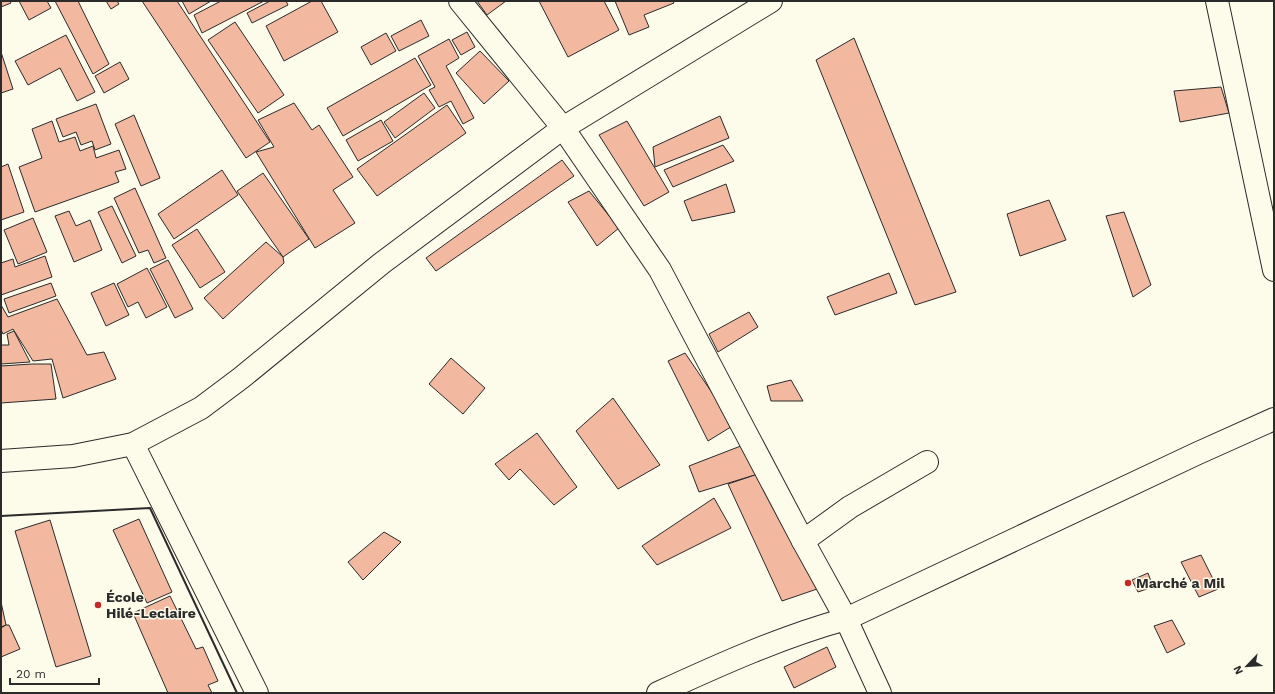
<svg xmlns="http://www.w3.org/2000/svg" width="1275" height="694" viewBox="0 0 1275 694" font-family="'Work Sans',sans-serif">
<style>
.building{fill:#f2b8a0;stroke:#2b2b2b}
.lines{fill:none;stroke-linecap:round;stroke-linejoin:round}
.minor-casing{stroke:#2b2b2b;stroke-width:24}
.minor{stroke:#fdfbea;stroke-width:22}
.wall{stroke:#2b2b2b;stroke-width:2}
.poi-dot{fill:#c62828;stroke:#fdfbea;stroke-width:1.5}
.labels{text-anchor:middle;stroke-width:3;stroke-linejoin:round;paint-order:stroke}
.poi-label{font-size:14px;font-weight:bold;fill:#2b2b2b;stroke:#fdfbea;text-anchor:start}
</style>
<rect width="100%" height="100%" fill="#fdfbea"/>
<g class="building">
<polygon points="1,1 10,1 11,3 1,7"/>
<polygon points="19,1 47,1 51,8 29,20"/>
<polygon points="55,1 78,1 109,64 93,74"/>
<polygon points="106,1 117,1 119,4 111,9"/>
<polygon points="142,1 177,1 270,142 246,158"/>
<polygon points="182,1 211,1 189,14"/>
<polygon points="221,1 264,1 202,33 194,15"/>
<polygon points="270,1 286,1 288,5 252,23 247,13"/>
<polygon points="312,1 321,1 338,32 284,61 266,26"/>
<polygon points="477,1 506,1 487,15"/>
<polygon points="539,1 604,1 619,30 568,57"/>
<polygon points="615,1 673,1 674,3 644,15 649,27 629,35"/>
<polygon points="421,20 429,36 399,51 391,36"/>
<polygon points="235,22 284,95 258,113 208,40"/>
<polygon points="467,32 475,47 461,55 452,40"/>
<polygon points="386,33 396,51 371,65 361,47"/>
<polygon points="66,35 95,92 77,101 60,68 28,85 15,61"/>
<polygon points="854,38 956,292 915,305 816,60"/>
<polygon points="449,39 459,58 446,66 474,118 463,124 451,101 439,107 429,90 435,87 418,56"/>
<polygon points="480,51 509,81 484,104 456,73"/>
<polygon points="1,52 13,89 1,93"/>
<polygon points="415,58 431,85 343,136 327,108"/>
<polygon points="120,62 129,79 104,93 95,76"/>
<polygon points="1221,87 1229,113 1180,122 1174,91"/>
<polygon points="424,93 435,108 395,138 384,122"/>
<polygon points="294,103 312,130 319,125 353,177 333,190 355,223 315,248 256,152 274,147 258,120"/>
<polygon points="96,104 111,144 95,150 92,141 81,145 76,132 63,137 56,119"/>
<polygon points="447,105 466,133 377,196 357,169"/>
<polygon points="134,115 160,178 141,186 115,124"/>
<polygon points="720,116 729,138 655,167 653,147"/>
<polygon points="381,120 393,141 358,161 346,140"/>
<polygon points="52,121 59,142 75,137 80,151 93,146 96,158 119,150 126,169 115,172 119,182 35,212 19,167 42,158 32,129"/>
<polygon points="627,121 669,192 644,206 599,135"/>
<polygon points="723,145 734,161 673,187 664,170"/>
<polygon points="562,160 574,176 436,271 426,258"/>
<polygon points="8,164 24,212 1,220 1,167"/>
<polygon points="222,170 238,195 174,239 158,214"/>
<polygon points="263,173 309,239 283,257 237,191"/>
<polygon points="726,184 735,212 692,221 684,201"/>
<polygon points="135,188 166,258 154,263 148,250 139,253 114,198"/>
<polygon points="589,191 619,228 597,246 568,202"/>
<polygon points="1049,200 1066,240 1020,256 1007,214"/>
<polygon points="112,206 136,256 122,263 98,212"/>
<polygon points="69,211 76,226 90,220 102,250 74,262 55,216"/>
<polygon points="1124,212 1151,285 1133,297 1106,216"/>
<polygon points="33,218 47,252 18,264 4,230"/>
<polygon points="197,229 225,272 200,288 172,245"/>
<polygon points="266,242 283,257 284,263 223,319 204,298"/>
<polygon points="45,256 52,277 1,295 1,263 13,259 15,267"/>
<polygon points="168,260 193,309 175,318 150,269"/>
<polygon points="147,268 167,307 146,318 138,302 128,307 117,284"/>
<polygon points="889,273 897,293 835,315 827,297"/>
<polygon points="51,283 56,296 9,313 4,299"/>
<polygon points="114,283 129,315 106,326 91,293"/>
<polygon points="57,299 87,355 104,352 116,379 63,398 52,359 33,361 13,329 3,334 1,330 1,305 8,317"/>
<polygon points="749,312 758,327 718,352 709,334"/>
<polygon points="14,331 30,362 1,364 1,345 9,345 7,334"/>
<polygon points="685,353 734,425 708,441 668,361"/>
<polygon points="451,358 485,388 463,414 429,384"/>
<polygon points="32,364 51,364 56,399 1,403 1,366"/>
<polygon points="791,380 803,401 771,401 767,386"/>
<polygon points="613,398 660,465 618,489 576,431"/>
<polygon points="537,433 577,487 554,505 520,469 509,480 495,464"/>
<polygon points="751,442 758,474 699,492 689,466"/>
<polygon points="758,474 820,588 782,601 728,484"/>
<polygon points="714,498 731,528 657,565 642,546"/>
<polygon points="139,519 172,592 147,603 113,530"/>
<polygon points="50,520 91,656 56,667 15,531"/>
<polygon points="384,532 401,542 363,580 348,562"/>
<polygon points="1201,555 1218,589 1199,597 1181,562"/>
<polygon points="1148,573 1153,587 1138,592 1132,580"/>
<polygon points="170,596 196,649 203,647 218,681 208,685 212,693 168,693 133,613"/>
<polygon points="1,602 6,625 1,627"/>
<polygon points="1172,620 1185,644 1167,653 1154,626"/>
<polygon points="6,625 9,625 20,649 1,657 1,628"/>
<polygon points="827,647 836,667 794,688 784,667"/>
</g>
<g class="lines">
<defs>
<g id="minor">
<polyline points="460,1 563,128 660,270 803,541 846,619 880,693"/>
<polyline points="1217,1 1274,270"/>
<polyline points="133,444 257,693"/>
<polyline points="1,461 73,456 133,444 201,408 241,378 382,263 563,128 771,1"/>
<polyline points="803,541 850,507 927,462"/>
<path d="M658 693C719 665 781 637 846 619L1196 454 1274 419"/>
</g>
</defs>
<use href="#minor" class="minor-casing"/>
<use href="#minor" class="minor"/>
<polyline class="wall" points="1,516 150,508 237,693"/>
</g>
<g class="poi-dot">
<circle cx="1128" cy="583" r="4"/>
<circle cx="98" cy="605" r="4"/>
</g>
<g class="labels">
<g class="poi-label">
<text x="1136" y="588">Marché a Mil</text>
<text x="106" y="602">École<tspan x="106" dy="16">Hilé-Leclaire</tspan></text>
</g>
</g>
<rect width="1275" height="694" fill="none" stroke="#2b2b2b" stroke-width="4"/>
<g transform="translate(1247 666) rotate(245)" stroke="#fdfbea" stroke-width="3" paint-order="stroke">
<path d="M0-3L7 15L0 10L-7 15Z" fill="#2b2b2b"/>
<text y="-6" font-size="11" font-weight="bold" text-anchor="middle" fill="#2b2b2b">N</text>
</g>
<path d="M10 678v6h89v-6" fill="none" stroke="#2b2b2b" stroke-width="2"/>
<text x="16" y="678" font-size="12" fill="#2b2b2b" stroke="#fdfbea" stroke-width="3" paint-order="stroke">20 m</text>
</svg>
